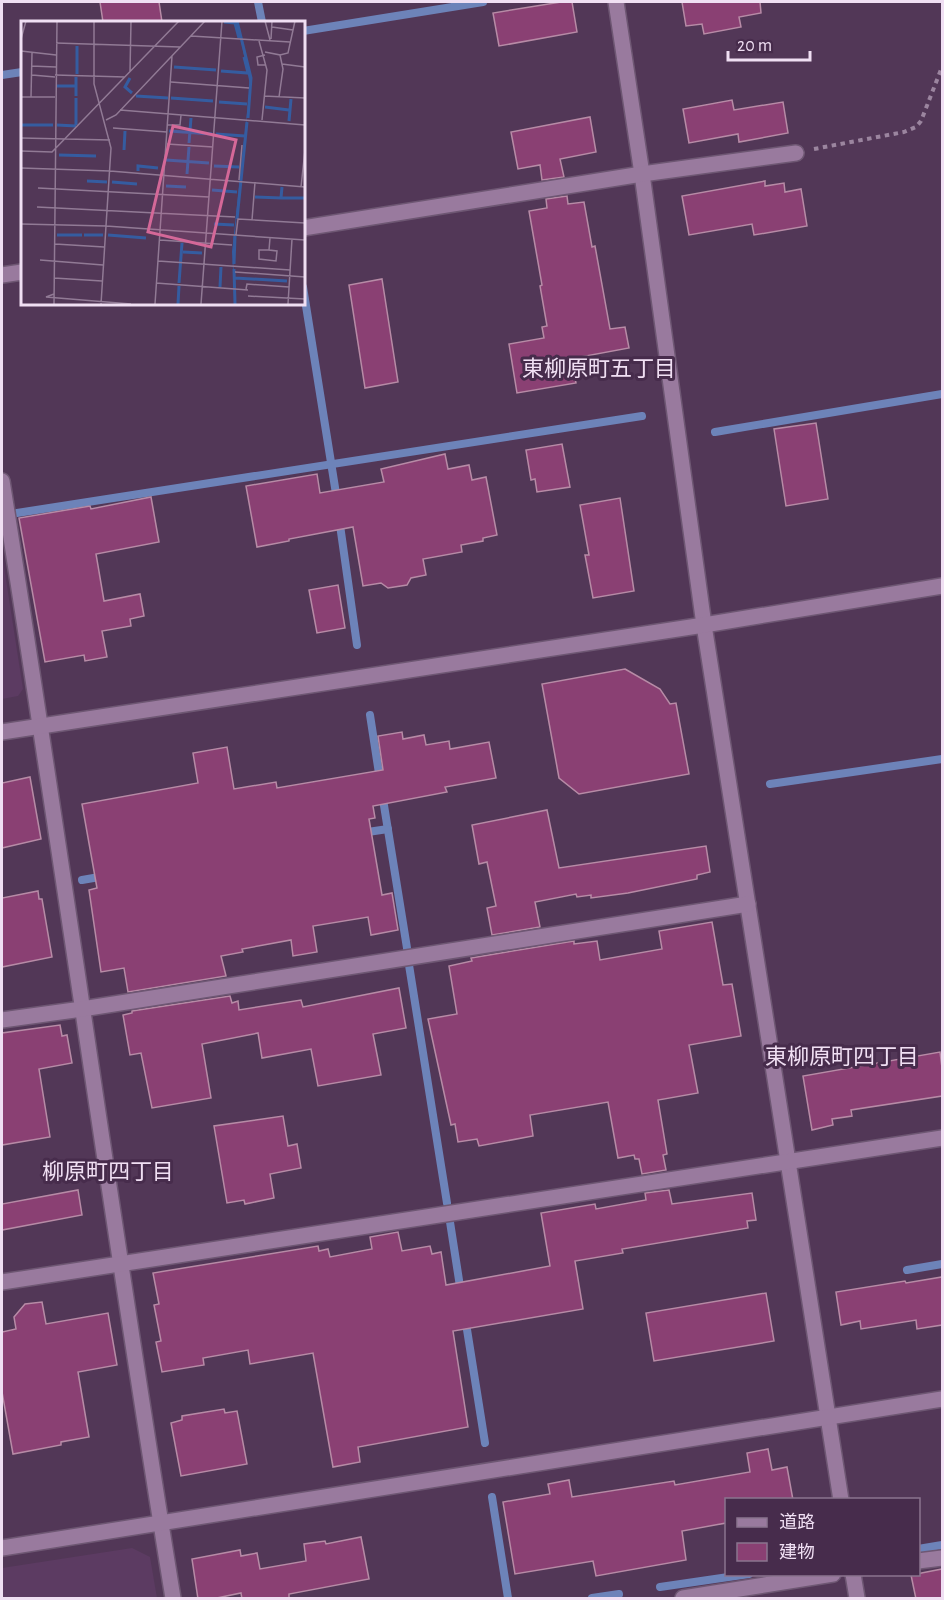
<svg xmlns="http://www.w3.org/2000/svg" width="944" height="1600" viewBox="0 0 944 1600" font-family="'Alegreya Sans','Noto Sans JP',sans-serif">
<style>
.built{fill:#5c3b62}
.lines{fill:none;stroke-linecap:round;stroke-linejoin:round}
.stream{stroke:#6d83b9;stroke-width:8}
.building{fill:#8a4073;stroke:#b78ba6;stroke-width:1.5}
.minor-casing{stroke:#6e5773;stroke-width:18}
.path{stroke:#9b859f;stroke-width:4;stroke-dasharray:4.5 4.5;stroke-linecap:butt}
.minor{stroke:#997a9e;stroke-width:15}
.labels{text-anchor:middle;stroke-width:6;stroke-linejoin:round;paint-order:stroke}
.neighbourhood-label{font-size:22px;fill:#f0dff3;stroke:#472c4c}
.inset-river{fill:none;stroke:#355ca0;stroke-width:3}
.inset-road{fill:none;stroke:#917a95;stroke-width:1.5}
.view{fill:#d46898;fill-opacity:0.15;stroke:#d46898;stroke-width:3}
.inset-edge{fill:none;stroke:#f0dff3;stroke-width:3}
</style>
<rect width="100%" height="100%" fill="#523757"/>
<g class="built">
<polygon points="2,554 23,689 18,696 2,699"/>
<polygon points="132,1548 150,1557 157,1598 2,1598 2,1568"/>
</g>
<g class="lines">
<g class="stream">
<polyline points="258,2 262,22"/>
<polyline points="303,31 483,2"/>
<polyline points="2,75 22,72"/>
<polyline points="303,287 337,500"/>
<polyline points="715,432 942,394"/>
<polyline points="17,513 642,416"/>
<polyline points="339,518 357,645"/>
<polyline points="370,715 380,780"/>
<polyline points="770,784 942,759"/>
<polyline points="382,793 407,948"/>
<polyline points="361,833 388,829"/>
<polyline points="82,880 105,876"/>
<polyline points="409,965 447,1203"/>
<polyline points="450,1222 461,1293"/>
<polyline points="907,1270 942,1264"/>
<polyline points="465,1317 485,1443"/>
<polyline points="492,1497 508,1598"/>
<polyline points="918,1549 942,1545"/>
<polyline points="660,1587 749,1574"/>
<polyline points="592,1598 619,1594"/>
</g>
</g>
<g class="building">
<polygon points="100,2 159,2 162,22 103,22"/>
<polygon points="561,2 572,2 577,32 499,46 493,13"/>
<polygon points="682,2 760,2 761,13 739,17 741,27 704,34 702,24 686,26"/>
<polygon points="732,100 734,110 783,102 788,133 739,142 738,134 689,143 683,109"/>
<polygon points="590,117 596,152 560,159 564,177 542,180 540,165 518,169 511,132"/>
<polygon points="765,181 765,186 784,183 785,192 801,189 807,226 754,235 752,224 689,235 682,196"/>
<polygon points="567,196 568,204 584,202 592,247 595,246 610,329 625,327 629,348 580,357 582,368 573,369 576,383 517,393 509,344 544,338 542,327 547,326 540,286 542,285 529,211 547,208 546,199"/>
<polygon points="382,279 398,382 365,388 349,285"/>
<polygon points="816,423 828,499 786,506 774,429"/>
<polygon points="562,444 570,487 537,492 535,479 531,480 526,450"/>
<polygon points="445,454 448,469 469,465 472,480 486,477 497,535 483,538 483,541 461,545 462,552 423,559 426,575 411,578 407,585 388,588 381,583 363,586 353,527 289,539 289,541 257,547 246,486 317,474 320,493 384,482 381,469"/>
<polygon points="151,497 159,542 96,554 104,601 140,594 144,616 130,619 131,626 102,631 107,657 85,661 84,655 45,662 19,518 90,506 91,509"/>
<polygon points="620,498 634,591 593,598 585,555 589,555 580,505"/>
<polygon points="338,585 345,628 317,633 309,590"/>
<polygon points="625,669 660,689 670,704 676,703 689,774 579,794 559,778 542,684"/>
<polygon points="402,732 403,739 424,735 426,745 449,741 450,749 489,742 496,778 445,787 447,792 373,806 375,818 369,819 382,895 392,893 398,930 371,935 368,917 313,926 317,952 293,956 291,940 242,949 243,952 221,956 226,976 128,992 124,968 101,972 89,890 97,888 82,804 198,783 193,753 227,747 234,789 276,782 277,788 383,770 378,736"/>
<polygon points="30,777 41,839 2,848 2,783"/>
<polygon points="547,810 559,868 706,846 710,872 697,875 697,879 628,893 591,898 591,895 577,897 576,894 535,902 540,927 492,935 487,908 496,906 487,862 479,864 472,825"/>
<polygon points="38,891 39,899 42,899 52,957 2,967 2,898"/>
<polygon points="712,922 723,985 732,984 741,1036 689,1045 698,1093 658,1100 667,1154 663,1155 666,1170 642,1174 639,1159 635,1159 634,1155 618,1158 608,1102 530,1115 533,1136 479,1146 477,1139 458,1142 455,1124 451,1125 428,1019 457,1014 449,966 472,961 471,958 495,954 574,941 574,944 597,941 600,960 662,949 659,931"/>
<polygon points="399,988 406,1028 373,1034 381,1075 318,1086 311,1049 262,1058 258,1033 202,1044 211,1098 152,1108 141,1053 130,1055 123,1015 132,1013 132,1011 230,996 232,1003 238,1001 239,1010 301,1000 303,1007"/>
<polygon points="60,1025 62,1036 67,1035 72,1063 39,1069 50,1137 2,1145 2,1033"/>
<polygon points="940,1052 942,1068 942,1096 851,1110 852,1116 832,1119 833,1125 812,1130 803,1076"/>
<polygon points="283,1116 288,1146 297,1144 301,1168 270,1174 274,1198 245,1204 244,1200 227,1203 214,1126"/>
<polygon points="78,1190 82,1215 2,1230 2,1204"/>
<polygon points="669,1190 672,1204 752,1193 756,1220 747,1221 748,1228 622,1249 623,1253 575,1261 583,1309 453,1331 468,1427 358,1447 360,1462 333,1467 313,1353 250,1364 248,1350 203,1358 204,1365 162,1372 156,1342 161,1341 154,1305 159,1304 153,1273 318,1246 319,1251 328,1249 330,1257 372,1249 370,1237 398,1232 402,1251 430,1246 432,1254 441,1252 446,1285 550,1266 541,1213 595,1204 596,1209 646,1200 645,1193"/>
<polygon points="942,1277 942,1325 917,1329 916,1320 861,1329 860,1321 841,1325 836,1292 905,1281 906,1283"/>
<polygon points="766,1293 774,1341 654,1361 646,1313"/>
<polygon points="42,1302 46,1324 108,1313 117,1365 78,1372 89,1437 61,1442 61,1445 13,1454 2,1392 2,1332 16,1329 14,1317 25,1304"/>
<polygon points="224,1409 225,1413 237,1411 247,1464 181,1476 171,1423 182,1420 182,1416"/>
<polygon points="768,1449 772,1470 787,1467 793,1500 726,1500 726,1523 682,1531 686,1560 596,1576 593,1561 515,1574 503,1502 550,1494 548,1484 569,1480 572,1497 674,1481 675,1485 750,1472 747,1453"/>
<polygon points="361,1537 369,1579 289,1594 289,1599 242,1599 241,1593 212,1599 198,1599 192,1559 240,1550 241,1556 257,1553 260,1569 306,1561 304,1544 325,1541 326,1544"/>
<polygon points="942,1569 942,1599 916,1599 911,1575"/>
</g>
<g class="lines">
<defs>
<g id="minor">
<polyline points="616,2 642,174 704,625 841,1500"/>
<polyline points="303,228 642,174 796,153"/>
<polyline points="2,275 22,272"/>
<path d="M2 481C62 853 112 1226 173 1598"/>
<polyline points="2,732 704,625 942,586"/>
<polyline points="2,1020 82,1009 748,904"/>
<polyline points="2,1282 942,1138"/>
<polyline points="2,1548 942,1399"/>
<polyline points="918,1561 942,1558"/>
<polyline points="853,1574 857,1598"/>
<polyline points="683,1598 833,1574"/>
</g>
</defs>
<use href="#minor" class="minor-casing"/>
<polyline class="path" points="814,149 904,132 916,127 921,121 942,67"/>
<use href="#minor" class="minor"/>
</g>
<g class="labels">
<g class="neighbourhood-label">
<text x="599" y="376">東柳原町五丁目</text>
<text x="842" y="1064">東柳原町四丁目</text>
<text x="108" y="1179">柳原町四丁目</text>
</g>
</g>
<g transform="translate(21 21)">
<rect width="284" height="284" fill="#523757"/>
<path d="M216 0 230 57 212 231 214 283 211 231 229 64Z" fill="#355ca0"/>
<path class="inset-river" d="M216 0 230 57 227 97M203 1 214 2 218 17M153 46 195 49M200 50 227 52 223 36M56 53V25M109 57 104 66 111 72M36 65H55M55 75V56M115 75 147 77M150 77 192 80M198 81 226 83M244 86 268 89M268 100 270 78M0 104H32M36 104 55 105M55 104V77M148 110 191 113M195 113 224 115M168 122 170 97M103 129 104 110M38 134 75 135M145 139 188 142M193 145 218 146M117 150V145L137 147M166 153 168 126M66 160 86 161M91 161 116 163M145 165 165 166M191 169 216 171M234 176 260 177 261 166M261 177H284M216 198 226 101M193 203 213 204M36 214H61M63 214H82M87 214 125 217M162 231 181 232M213 243 214 215M213 248 214 283M214 257 266 260M158 262 161 222M199 266 200 246M157 283 158 265"/>
<path class="inset-road" d="M39 0H58M73 0V63L90 127 80 283M244 0 249 19M251 6 272 9M170 15 269 21M0 18 5 0M250 18 251 0M238 20 246 49 241 99M35 22 159 26M0 30 35 34M244 31 259 34 262 48 258 76M244 34 236 36 237 44H245M259 34 267 32 274 0M261 43 284 46M10 45 35 46M109 51 110 0M11 54 34 56M34 54 104 56M150 61 228 67M243 75 284 77M0 76H34M10 76 11 32M99 89 284 104M85 99 95 94 184 0M147 104H159L160 94M92 107 146 111M0 117 89 119M146 123 192 126M0 130 31 131 158 0M0 147 89 150M89 150 284 166M218 159 221 124M280 166 284 129M17 167 188 176M16 186 214 196M231 199 234 161M0 203 85 205 284 219M215 214 217 198 284 202M139 219 211 224M34 223 83 226M248 229H238V238L255 240 256 230 248 229 249 217M0 231V254M19 239 82 244M137 240 269 249M214 251 284 256M33 257 81 260M135 262 227 269M225 268 226 263 268 266M33 273 25 276 110 283M227 275 284 278M33 283 36 0M134 283 151 35M180 283 201 0M267 283 271 218"/>
<path class="view" d="M152 105 215 119 190 226 127 211Z"/>
<rect width="284" height="284" class="inset-edge"/>
</g>
<rect width="944" height="1600" fill="none" stroke="#f0dff3" stroke-width="6"/>
<rect x="725" y="1498" width="195" height="78" fill="#472c4c" stroke="#8b748f" stroke-width="1.5"/>
<rect x="737" y="1518" width="30" height="9" fill="#997a9e" stroke="#8b748f" stroke-width="1.5"/>
<text x="779" y="1528" font-size="18" fill="#f0dff3">道路</text>
<rect x="737" y="1543" width="30" height="18" fill="#8a4073" stroke="#8b748f" stroke-width="1.5"/>
<text x="779" y="1558" font-size="18" fill="#f0dff3">建物</text>
<path d="M728 51v9h82v-9" fill="none" stroke="#f0dff3" stroke-width="3"/>
<text x="737" y="51" font-size="18" fill="#f0dff3" stroke="#472c4c" stroke-width="4.5" paint-order="stroke">20 m</text>
</svg>
